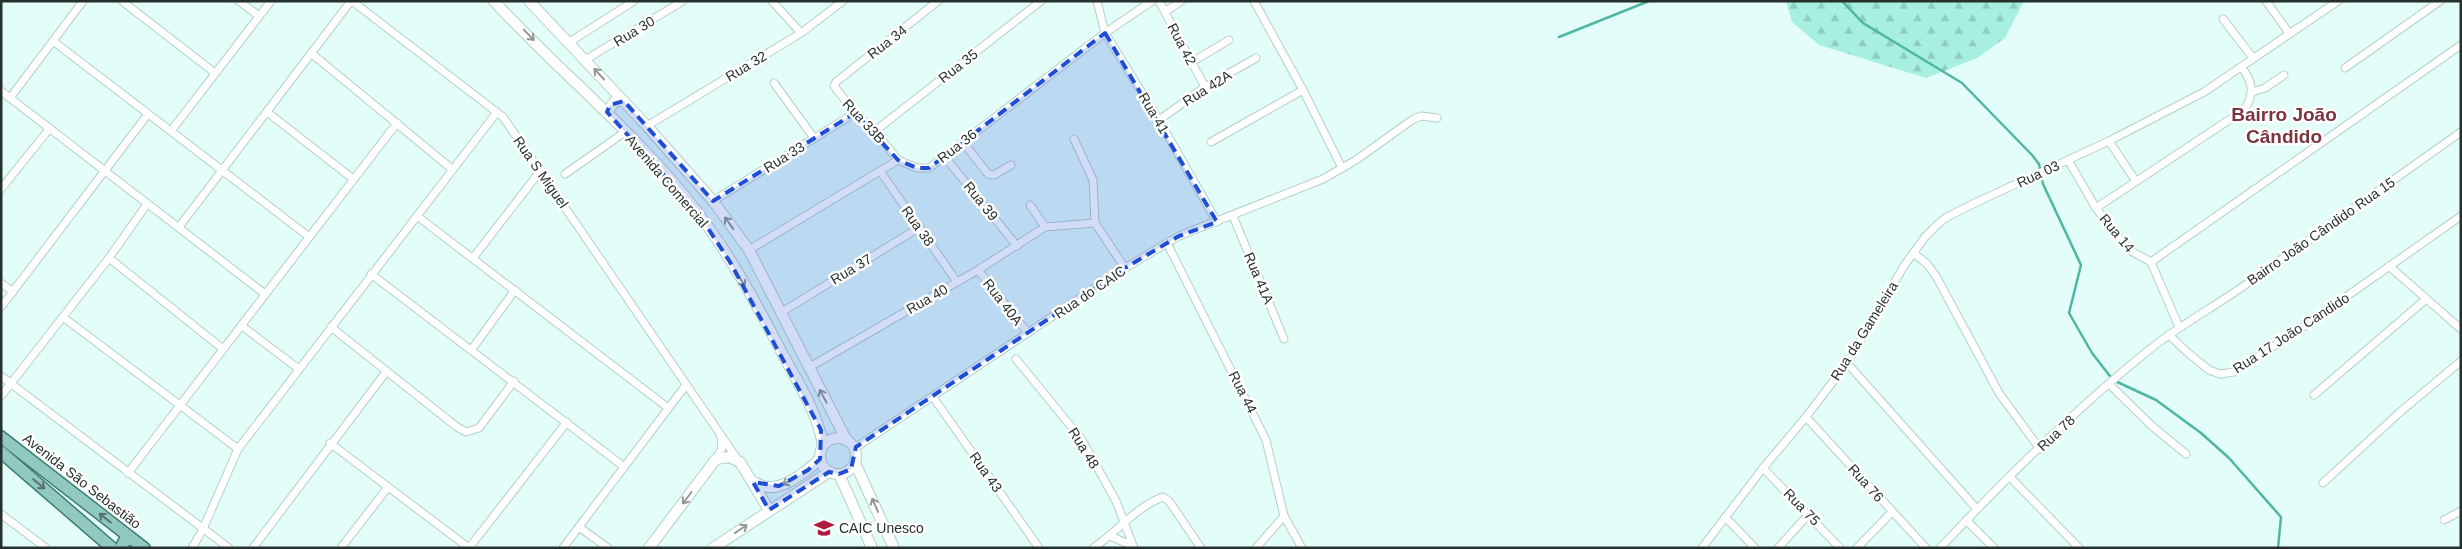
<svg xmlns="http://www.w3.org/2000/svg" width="2462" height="549" viewBox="0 0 2462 549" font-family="Helvetica,sans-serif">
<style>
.forest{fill:url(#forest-firs)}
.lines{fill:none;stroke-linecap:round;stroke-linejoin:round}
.stream{stroke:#4fb6a5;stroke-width:2.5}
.street-casing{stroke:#b5cfc9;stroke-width:9}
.secondary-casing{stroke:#b5cfc9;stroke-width:12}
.primary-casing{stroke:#3c7c72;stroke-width:14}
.street{stroke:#fff;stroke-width:7}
.secondary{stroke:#fff;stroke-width:10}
.primary{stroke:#91c9c0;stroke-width:11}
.oneway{stroke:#929896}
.oneway2{stroke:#567570}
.marked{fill:#1d4ed8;fill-opacity:0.2;stroke:#1d4ed8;stroke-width:4;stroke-dasharray:10 6;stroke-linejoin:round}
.labels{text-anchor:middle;stroke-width:5;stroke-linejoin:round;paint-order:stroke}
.street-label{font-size:14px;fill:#26312e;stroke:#fff}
.poi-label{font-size:14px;fill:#26312e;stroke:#fff;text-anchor:start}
.district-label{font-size:19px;font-weight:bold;fill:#7c353c;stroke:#fff}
</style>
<defs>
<pattern id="forest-firs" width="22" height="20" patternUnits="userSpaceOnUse" patternTransform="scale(1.25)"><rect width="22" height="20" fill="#a7efe1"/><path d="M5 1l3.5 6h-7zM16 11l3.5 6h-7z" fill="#90cdc1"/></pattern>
</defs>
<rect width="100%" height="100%" fill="#e3fdf8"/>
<polygon class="forest" points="1786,1 2024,1 2005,38 1977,58 1926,78 1819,45 1792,22"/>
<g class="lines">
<g class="stream">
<polyline points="1842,1 1863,23 1962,83 2032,155 2039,164 2043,184 2081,265 2069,313 2092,353 2113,380 2156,400 2201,433 2229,458 2281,517 2278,548"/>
<polyline points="1559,37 1649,1"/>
</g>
<defs>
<g id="street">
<polyline points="122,1 215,73"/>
<polyline points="239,1 259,16"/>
<polyline points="352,1 503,117 738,460"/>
<polyline points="772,1 801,33"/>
<polyline points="1097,1 1105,33 1159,120 1217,222"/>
<polyline points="1159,1 1205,87"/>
<polyline points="1254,1 1303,90 1342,168"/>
<polyline points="2266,1 2289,33"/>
<polyline points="1165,12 1181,1"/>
<polyline points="2223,19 2253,58"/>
<polyline points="53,41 308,236"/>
<polyline points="568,43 634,1"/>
<polyline points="311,53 452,169"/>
<polyline points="585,60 683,1"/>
<polyline points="1192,62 1229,40"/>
<polyline points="2345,68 2440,1"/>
<polyline points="774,83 814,138"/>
<polyline points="1,91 265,294"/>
<polyline points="2252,92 2265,88 2284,75"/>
<polyline points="10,98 83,1"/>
<polyline points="267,112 352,178"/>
<polyline points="1159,120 1205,87 1256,58"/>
<polyline points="647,126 801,33 843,1"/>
<polyline points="171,131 271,1"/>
<polyline points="875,131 1041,1"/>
<polyline points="1074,139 1093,180 1095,223 1125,268"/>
<polyline points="2109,141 2135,180"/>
<polyline points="963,142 988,174 994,175 1011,165"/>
<polyline points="1211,142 1303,90"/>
<polyline points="944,156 1017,246"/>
<polyline points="898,160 875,131 855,113 834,86 836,82 938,1"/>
<polyline points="2068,160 2096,208 2119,238 2131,251 2151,262 2179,327"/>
<polyline points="880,171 957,282"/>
<polyline points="565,174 625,132"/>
<polyline points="1,189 50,128"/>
<polyline points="713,201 855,113"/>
<polyline points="1030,205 1045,227"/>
<path d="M2096 208 2244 110C2255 94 2253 81 2241 67"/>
<polyline points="417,216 667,407"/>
<polyline points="1233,216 1284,339"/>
<polyline points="179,227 351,1"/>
<polyline points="1167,243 1266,440 1284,516 1302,548"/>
<polyline points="749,250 898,160 917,168 929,168 1105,33 1152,1"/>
<polyline points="1914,253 1927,264 1936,276 1999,393 2040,449"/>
<polyline points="109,258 223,349"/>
<polyline points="473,258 541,170"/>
<polyline points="2151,262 2461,45"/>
<polyline points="2389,266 2461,329"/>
<polyline points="978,270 1028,333"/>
<polyline points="371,274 623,466"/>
<polyline points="1,283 13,292"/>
<polyline points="1,307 148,114"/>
<polyline points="782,312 920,227"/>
<polyline points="63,317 238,449"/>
<polyline points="242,326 299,369"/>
<polyline points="331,327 457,427 466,432 479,428 514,381"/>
<polyline points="2169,335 2188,353 2209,370 2220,374 2234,372 2300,329 2461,216"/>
<polyline points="472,349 515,290"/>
<polyline points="1016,359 1082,440 1116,501 1134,548"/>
<polyline points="1847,363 1977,509"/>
<polyline points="808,368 978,270 1045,227 1095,223"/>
<polyline points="1,376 229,548"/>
<polyline points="2109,384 2152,426 2186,454"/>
<polyline points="2314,395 2425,300"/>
<polyline points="1,396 109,258 147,204"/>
<polyline points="933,397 1039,548"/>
<polyline points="1806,417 1926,548"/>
<polyline points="330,443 469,548"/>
<polyline points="855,448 1125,268 1179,236 1323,179 1356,160 1412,120 1421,116 1437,118"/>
<polyline points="716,459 722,448 721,437"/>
<polyline points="1763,468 1840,548"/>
<polyline points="128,473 397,123"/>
<polyline points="2010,477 2079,548"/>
<polyline points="2323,483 2399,413 2461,361"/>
<polyline points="1,514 46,548"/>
<polyline points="1725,517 1755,548"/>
<polyline points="1966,520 1994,548"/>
<polyline points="2444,520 2461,511"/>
<polyline points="579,527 608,548"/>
<polyline points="1110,536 1133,546"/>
<polyline points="192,548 203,529 238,449 497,112"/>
<polyline points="253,548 386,372"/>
<polyline points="341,548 388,487"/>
<polyline points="469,548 567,422"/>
<polyline points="563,548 686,385"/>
<path d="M1093 548C1116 533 1137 506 1163 497L1169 501 1201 548"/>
<polyline points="1256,548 1284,516"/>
<polyline points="1702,548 1763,468 1806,417 1847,363 1904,266 1925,237 1938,224 1947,217 1977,202 2109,141 2204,92 2338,1"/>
<polyline points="1778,548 1809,514"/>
<polyline points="1857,548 1892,512"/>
<path d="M1940 548C2007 477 2078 406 2154 346 2184 323 2217 305 2248 283 2319 233 2390 183 2461 132"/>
</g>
<g id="secondary">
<path d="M494 1C560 73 639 135 698 213 730 255 756 303 780 349 796 380 817 410 823 445"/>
<polyline points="529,1 647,126 713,201 749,250 846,439"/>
<polyline points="607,112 615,101 624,101"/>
<circle cx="838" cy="456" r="18"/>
<polyline points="855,463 894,548"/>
<polyline points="839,474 872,548"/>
<path d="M753 482C758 484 764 487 768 487 786 489 808 470 820 459"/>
<polyline points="649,548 716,459 729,457 740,462 769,510"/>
<polyline points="713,548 829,472"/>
</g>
<g id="primary">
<polyline points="1,437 144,548"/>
<polyline points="1,452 112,548"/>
<polyline points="121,548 125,540 131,539"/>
</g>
</defs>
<use href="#street" class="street-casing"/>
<use href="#secondary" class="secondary-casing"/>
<use href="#primary" class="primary-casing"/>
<use href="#street" class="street"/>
<use href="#secondary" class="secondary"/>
<use href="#primary" class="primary"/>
</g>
<defs><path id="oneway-shaft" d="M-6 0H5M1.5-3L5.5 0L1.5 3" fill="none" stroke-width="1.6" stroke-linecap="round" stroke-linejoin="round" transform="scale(1.25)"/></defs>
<g class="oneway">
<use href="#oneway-shaft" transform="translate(529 35) rotate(46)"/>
<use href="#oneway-shaft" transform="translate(599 74) rotate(-133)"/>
<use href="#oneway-shaft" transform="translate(729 223) rotate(-126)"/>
<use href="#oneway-shaft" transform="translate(741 280) rotate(59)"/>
<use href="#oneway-shaft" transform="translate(823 396) rotate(-118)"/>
<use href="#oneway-shaft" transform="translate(789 481) rotate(151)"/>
<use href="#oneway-shaft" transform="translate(687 498) rotate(127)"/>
<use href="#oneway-shaft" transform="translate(875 505) rotate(-114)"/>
<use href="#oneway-shaft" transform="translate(741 529) rotate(-34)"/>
</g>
<g class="oneway2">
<use href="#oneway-shaft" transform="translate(39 484) rotate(40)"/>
<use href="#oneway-shaft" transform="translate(105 518) rotate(-142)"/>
</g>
<path class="marked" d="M1105 33 1217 222 1179 236 1125 268 856 447 851 469 839 474 829 472 769 510 753 482 779 486 808 470 820 459 821 430 730 262 698 213 607 112 610 105 624 101 713 201 855 113 898 160 917 168H929Z"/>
<defs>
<symbol id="school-bare" viewBox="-9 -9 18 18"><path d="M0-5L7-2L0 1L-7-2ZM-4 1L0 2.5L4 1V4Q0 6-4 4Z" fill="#af1b3c" stroke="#fff" stroke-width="2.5" paint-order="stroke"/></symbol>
</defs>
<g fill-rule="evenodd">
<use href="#school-bare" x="810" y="514" width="28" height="28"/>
</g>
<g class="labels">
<g class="street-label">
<text transform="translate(634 31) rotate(-31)" y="5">Rua 30</text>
<text transform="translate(887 42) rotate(-38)" y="5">Rua 34</text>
<text transform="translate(1182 44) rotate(62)" y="5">Rua 42</text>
<text transform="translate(746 66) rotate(-31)" y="5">Rua 32</text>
<text transform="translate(958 66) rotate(-38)" y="5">Rua 35</text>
<text transform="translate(1207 88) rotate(-32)" y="5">Rua 42A</text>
<text transform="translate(1154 113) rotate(59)" y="5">Rua 41</text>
<text transform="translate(864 121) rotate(47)" y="5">Rua 33B</text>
<text transform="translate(957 146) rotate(-38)" y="5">Rua 36</text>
<text transform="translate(784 157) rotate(-32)" y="5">Rua 33</text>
<text transform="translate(541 172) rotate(55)" y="5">Rua S Miguel</text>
<text transform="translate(2038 174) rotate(-25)" y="5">Rua 03</text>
<text transform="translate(667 181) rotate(49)" y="5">Avenida Comercial</text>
<text transform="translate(981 201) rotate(51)" y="5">Rua 39</text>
<text transform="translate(918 226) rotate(55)" y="5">Rua 38</text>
<text transform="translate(2321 231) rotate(-35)" y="5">Bairro João Cândido Rua 15</text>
<text transform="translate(2117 233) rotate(50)" y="5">Rua 14</text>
<text transform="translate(851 269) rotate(-31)" y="5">Rua 37</text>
<text transform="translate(1259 278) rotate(67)" y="5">Rua 41A</text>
<text transform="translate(1090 292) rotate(-34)" y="5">Rua do CAIC</text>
<text transform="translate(927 299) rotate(-30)" y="5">Rua 40</text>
<text transform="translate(1003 302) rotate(52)" y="5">Rua 40A</text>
<text transform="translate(1864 331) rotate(-58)" y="5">Rua da Gameleira</text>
<text transform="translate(2291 333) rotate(-33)" y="5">Rua 17 João Candido</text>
<text transform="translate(1243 392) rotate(63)" y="5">Rua 44</text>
<text transform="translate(2056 433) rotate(-43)" y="5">Rua 78</text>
<text transform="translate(1084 448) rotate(58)" y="5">Rua 48</text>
<text transform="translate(986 472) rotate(55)" y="5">Rua 43</text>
<text transform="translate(82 481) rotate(38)" y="5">Avenida São Sebastião</text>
<text transform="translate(1866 483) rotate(48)" y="5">Rua 76</text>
<text transform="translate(1802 507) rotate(46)" y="5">Rua 75</text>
</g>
<g class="poi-label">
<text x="839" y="533">CAIC Unesco</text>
</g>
<g class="district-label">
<text x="2284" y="121">Bairro João<tspan x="2284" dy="22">Cândido</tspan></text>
</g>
</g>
<rect width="2462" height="549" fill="none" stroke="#26312e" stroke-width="5"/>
</svg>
